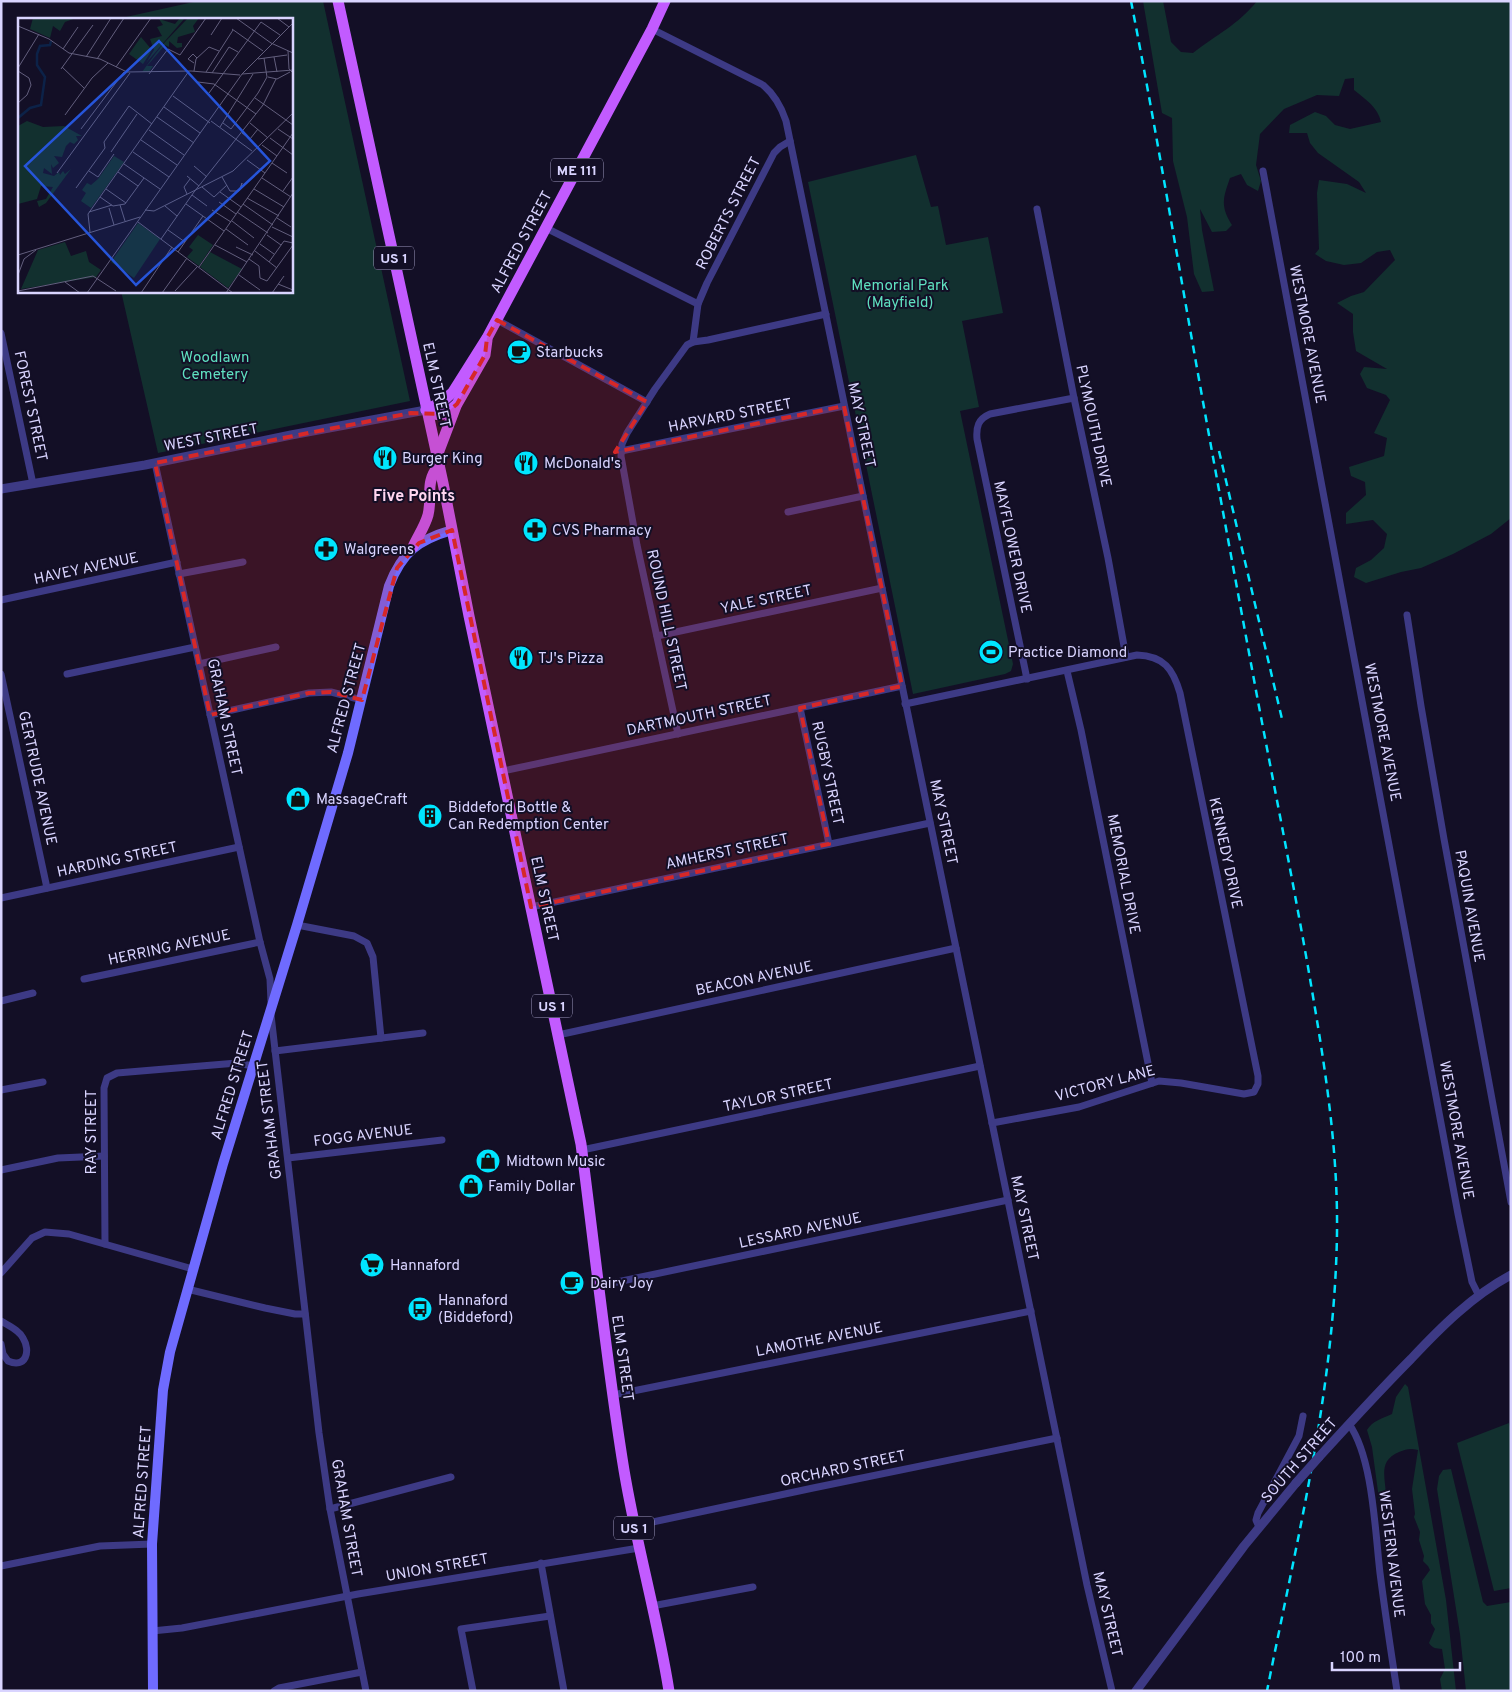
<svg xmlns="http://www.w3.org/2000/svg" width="1512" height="1692" viewBox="0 0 1512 1692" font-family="Overpass,sans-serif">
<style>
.green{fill:#12302f}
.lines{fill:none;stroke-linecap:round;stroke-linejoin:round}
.minor{stroke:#3d3a85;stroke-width:7}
.tertiary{stroke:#3d3a85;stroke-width:9}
.secondary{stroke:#6f6bff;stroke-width:10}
.primary{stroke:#c25bff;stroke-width:11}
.rail{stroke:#00e5ff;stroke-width:2.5;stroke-dasharray:8 6;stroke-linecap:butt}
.tertiary-bridge{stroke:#3d3a85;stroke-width:9}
.marked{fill:#d62828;fill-opacity:0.2;stroke:#d62828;stroke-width:4;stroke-dasharray:10 6;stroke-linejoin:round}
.labels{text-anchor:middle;stroke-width:4;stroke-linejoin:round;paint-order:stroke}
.shield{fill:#130f26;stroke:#9e99be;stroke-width:1}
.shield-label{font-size:14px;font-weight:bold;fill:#d9d4ff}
.street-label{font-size:15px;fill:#d9d4ff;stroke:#130f26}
.park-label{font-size:15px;fill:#5fe0c0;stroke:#130f26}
.poi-label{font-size:15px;fill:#d9d4ff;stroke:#130f26;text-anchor:start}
.neighbourhood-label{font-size:16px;font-weight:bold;fill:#ffd6f0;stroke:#130f26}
.inset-river{fill:none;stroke:#0c2248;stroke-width:2.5}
.inset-road{fill:none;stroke:#625e7d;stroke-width:1}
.view{fill:#2655da;fill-opacity:0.15;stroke:#2655da;stroke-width:2.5}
.inset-edge{fill:none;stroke:#d9d4ff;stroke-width:2.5}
</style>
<rect width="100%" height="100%" fill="#130f26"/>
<g class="green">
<polygon points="198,1 323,1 410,401 158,453 121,291 291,291 291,19 117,19"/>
<path d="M1143 1H1163L1171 42 1181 52 1193 53C1216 35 1239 24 1257 1H1511V518L1491 534 1453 554 1421 568 1401 572 1366 583 1354 577 1356 568 1371 560 1384 548 1387 534 1373 520 1346 524V513L1366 495 1365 482 1351 476 1349 467 1384 456 1387 438 1374 433 1390 400 1386 395 1367 388 1360 374 1364 367 1387 369 1356 351 1353 332V314L1337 303 1351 296 1364 292 1395 260 1390 250 1377 252 1361 263 1344 265 1326 261 1315 254 1319 249 1317 193 1319 180 1347 184 1366 193 1359 182 1318 153 1310 143 1307 133H1289L1290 125 1315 112 1326 116 1335 125 1350 129 1381 122C1378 107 1365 99 1354 90V78L1345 79 1339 96 1317 95 1284 109 1260 134 1256 165 1261 181 1258 191 1247 185 1241 174 1230 178C1223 198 1220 206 1232 225L1226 231 1212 232 1200 209 1202 230 1214 291 1202 292 1194 274 1187 217 1173 161 1172 118 1162 113Z"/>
<polygon points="916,155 931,207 938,206 946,245 988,237 1003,313 962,321 979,407 960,411 1013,664 1011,671 1005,674 913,694 808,182"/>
<path d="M1405 1384 1408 1387 1446 1600 1456 1691H1442L1440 1679 1445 1669 1442 1649C1436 1648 1433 1649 1429 1643L1435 1629 1431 1623V1615L1425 1604 1422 1581 1430 1570 1428 1566 1423 1561 1424 1556 1419 1540 1420 1532 1414 1517 1415 1514 1412 1489 1418 1450C1409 1448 1407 1449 1399 1452 1377 1461 1386 1479 1386 1497L1381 1501 1379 1499 1372 1447 1367 1430C1372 1421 1383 1418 1392 1414L1396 1397Z"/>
<polygon points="1509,1423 1511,1430 1511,1588 1494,1591 1457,1443"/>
<polygon points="1451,1469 1483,1602 1487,1606 1511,1602 1511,1691 1466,1691 1460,1634 1437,1489 1439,1476 1443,1470"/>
</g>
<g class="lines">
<g class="minor">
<path d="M652 29 763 85C775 95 781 106 786 121L1087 1585 1112 1691"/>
<polyline points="1263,171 1458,1214 1472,1282 1479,1296"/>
<polyline points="1037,209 1074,398 1108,558 1126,657"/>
<polyline points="546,228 698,304"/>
<polyline points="497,320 647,402"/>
<polyline points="1,333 33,484"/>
<polyline points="693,342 698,304 707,283 774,153 780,147 790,141"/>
<polyline points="621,451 844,406"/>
<polyline points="155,463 260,942 270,979 271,1002"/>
<polyline points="788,512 863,496"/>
<polyline points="179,574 243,562"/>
<polyline points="1,600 177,562"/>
<polyline points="1407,615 1421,706 1444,839 1511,1202"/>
<polyline points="657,636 882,588"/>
<polyline points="199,664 276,647"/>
<polyline points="1067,671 1081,730 1152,1083"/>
<polyline points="1,674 47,888"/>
<polyline points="67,674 195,647"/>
<path d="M1027 679 977 439C976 427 978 419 990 414L1074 398"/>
<path d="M905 704 1137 655C1164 656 1173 669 1180 693L1258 1076V1084L1254 1092 1244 1094 1181 1083 1159 1081 1079 1107 992 1123"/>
<polyline points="800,708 829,844"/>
<polyline points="210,715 309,693 331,692 362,700"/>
<polyline points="678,734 637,545 621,456 622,444 627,433 655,389 687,345 693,342 708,340 826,314"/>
<polyline points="503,771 902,686"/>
<polyline points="1,898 239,847"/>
<polyline points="531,907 930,823"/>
<polyline points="297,925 354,936 367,943 373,957 381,1038"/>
<polyline points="84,979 260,942"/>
<polyline points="1,1001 33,993"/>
<polyline points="271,1015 319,1433 330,1509 366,1691"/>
<polyline points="558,1035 956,948"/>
<polyline points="275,1051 423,1033"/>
<polyline points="1,1090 43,1082"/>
<polyline points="582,1150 980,1066"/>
<polyline points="288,1158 442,1140"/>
<polyline points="1,1170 58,1158 104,1156"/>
<polyline points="105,1244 104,1088 107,1078 117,1073 237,1063 253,1066"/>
<polyline points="1,1273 32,1238 45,1232 69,1234 193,1269"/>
<polyline points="598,1286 1008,1200"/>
<polyline points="187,1289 265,1308 295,1314 305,1314"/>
<path d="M1 1321C9 1326 19 1330 23 1338 31 1351 26 1369 8 1361L3 1354 1 1344"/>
<polyline points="613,1395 1031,1311"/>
<path d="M1349 1424C1373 1458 1375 1531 1380 1573 1385 1612 1391 1652 1397 1691"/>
<polyline points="330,1509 451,1477"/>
<polyline points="634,1526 813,1488 1057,1438"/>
<polyline points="1259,1527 1256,1520 1258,1513 1299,1436 1303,1416"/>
<polyline points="541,1563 564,1691"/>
<polyline points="1,1566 100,1546 152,1544"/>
<polyline points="652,1606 753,1587"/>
<polyline points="152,1631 182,1628 358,1594 639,1548"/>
<polyline points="274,1691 279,1688 362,1672"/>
<polyline points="473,1691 461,1629 550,1616"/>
</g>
<g class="tertiary">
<polyline points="1,489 145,465 291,435 426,410"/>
<path d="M1319 1457C1349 1424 1379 1391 1411 1359 1441 1327 1472 1296 1511 1275"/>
<polyline points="1136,1691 1244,1546 1296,1483"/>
</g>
<path class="secondary" d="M153 1691 152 1544 163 1390 170 1352 223 1164 297 925 348 753 389 586C402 552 418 540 452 530"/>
<g class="primary">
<path d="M338 1 443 483 469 616 581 1144C595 1251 606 1358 623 1464 635 1540 657 1615 669 1691"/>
<polyline points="426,410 443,401 453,392 487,338 652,29 665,1"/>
<path d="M426 410C439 419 447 414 457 404L485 355 487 340"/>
<polyline points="437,456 456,406"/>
<path d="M413 547C418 536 425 526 428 515 433 494 424 484 439 465"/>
</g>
<g class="rail">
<path d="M1131 1C1153 114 1172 227 1192 340 1213 459 1235 577 1257 696 1274 786 1292 876 1308 967 1323 1055 1338 1142 1337 1232 1335 1387 1297 1539 1267 1691"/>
<polyline points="1219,451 1282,719"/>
</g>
<polyline class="tertiary-bridge" points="1296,1483 1319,1457"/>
</g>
<path class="marked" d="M497 320 647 402 615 452 844 406 902 686 800 708 829 844 531 907 452 530 419 543 397 568 362 700 331 692 309 693 210 715 155 463 411 413 445 414 457 404 485 355 487 338Z"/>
<defs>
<symbol id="cafe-disc" viewBox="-11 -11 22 22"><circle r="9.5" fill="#00e5ff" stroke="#130f26"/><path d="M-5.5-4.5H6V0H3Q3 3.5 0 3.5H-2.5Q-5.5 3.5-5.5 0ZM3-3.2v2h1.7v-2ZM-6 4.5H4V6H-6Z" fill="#111"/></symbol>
<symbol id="restaurant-disc" viewBox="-11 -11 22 22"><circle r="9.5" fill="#00e5ff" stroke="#130f26"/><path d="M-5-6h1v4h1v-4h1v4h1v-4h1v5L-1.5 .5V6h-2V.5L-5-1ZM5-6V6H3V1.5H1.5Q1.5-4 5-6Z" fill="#111"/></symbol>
<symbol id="pharmacy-disc" viewBox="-11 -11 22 22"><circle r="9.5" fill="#00e5ff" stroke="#130f26"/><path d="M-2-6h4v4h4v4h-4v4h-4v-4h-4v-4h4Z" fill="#111"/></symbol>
<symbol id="stadium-disc" viewBox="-11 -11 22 22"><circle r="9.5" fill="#00e5ff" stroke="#130f26"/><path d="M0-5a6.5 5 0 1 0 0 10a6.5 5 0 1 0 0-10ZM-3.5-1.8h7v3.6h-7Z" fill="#111"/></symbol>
<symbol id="shop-disc" viewBox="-11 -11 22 22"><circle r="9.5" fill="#00e5ff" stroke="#130f26"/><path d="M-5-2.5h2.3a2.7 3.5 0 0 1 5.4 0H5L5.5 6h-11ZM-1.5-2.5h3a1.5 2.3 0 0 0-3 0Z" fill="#111"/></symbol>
<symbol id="building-disc" viewBox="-11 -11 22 22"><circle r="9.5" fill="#00e5ff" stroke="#130f26"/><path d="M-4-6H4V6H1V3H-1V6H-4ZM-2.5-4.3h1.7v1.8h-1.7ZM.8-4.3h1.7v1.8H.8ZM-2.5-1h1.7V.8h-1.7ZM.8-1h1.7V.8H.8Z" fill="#111"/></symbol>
<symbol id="supermarket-disc" viewBox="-11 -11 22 22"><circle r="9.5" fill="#00e5ff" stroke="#130f26"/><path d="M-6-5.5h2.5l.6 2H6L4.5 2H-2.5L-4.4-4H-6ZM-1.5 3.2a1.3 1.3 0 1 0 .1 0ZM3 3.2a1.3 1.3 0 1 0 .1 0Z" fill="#111"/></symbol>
<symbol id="bus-disc" viewBox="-11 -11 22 22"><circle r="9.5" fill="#00e5ff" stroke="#130f26"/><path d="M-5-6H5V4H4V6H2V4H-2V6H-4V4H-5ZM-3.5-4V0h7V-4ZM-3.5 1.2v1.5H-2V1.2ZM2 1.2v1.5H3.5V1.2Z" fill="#111"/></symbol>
</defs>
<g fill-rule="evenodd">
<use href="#cafe-disc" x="505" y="338" width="28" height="28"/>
<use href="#restaurant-disc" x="371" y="444" width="28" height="28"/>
<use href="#restaurant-disc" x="512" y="449" width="28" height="28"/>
<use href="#pharmacy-disc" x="521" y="516" width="28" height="28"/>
<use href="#pharmacy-disc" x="312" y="535" width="28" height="28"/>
<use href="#stadium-disc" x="977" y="638" width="28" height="28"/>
<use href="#restaurant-disc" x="507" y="644" width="28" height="28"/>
<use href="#shop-disc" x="284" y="785" width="28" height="28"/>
<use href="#building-disc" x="416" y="802" width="28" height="28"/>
<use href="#shop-disc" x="474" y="1147" width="28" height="28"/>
<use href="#shop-disc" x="457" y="1172" width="28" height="28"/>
<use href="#supermarket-disc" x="358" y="1251" width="28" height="28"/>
<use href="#cafe-disc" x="558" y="1269" width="28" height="28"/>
<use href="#bus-disc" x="406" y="1295" width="28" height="28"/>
</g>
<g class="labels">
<g class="shield">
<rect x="551" y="158.5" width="52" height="23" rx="4"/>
<rect x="374" y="246.5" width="40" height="23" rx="4"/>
<rect x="532" y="994.5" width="40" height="23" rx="4"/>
<rect x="614" y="1516.5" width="40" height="23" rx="4"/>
</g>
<g class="shield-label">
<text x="577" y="175">ME 111</text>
<text x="394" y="263">US 1</text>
<text x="552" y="1011">US 1</text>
<text x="634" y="1533">US 1</text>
</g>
<g class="street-label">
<text transform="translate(728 213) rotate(-63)" y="5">ROBERTS STREET</text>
<text transform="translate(521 242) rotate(-62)" y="5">ALFRED STREET</text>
<text transform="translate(1308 334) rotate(79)" y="5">WESTMORE AVENUE</text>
<text transform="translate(437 385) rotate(78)" y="5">ELM STREET</text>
<text transform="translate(31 406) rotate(78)" y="5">FOREST STREET</text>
<text transform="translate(730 415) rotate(-11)" y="5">HARVARD STREET</text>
<text transform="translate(862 425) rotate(78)" y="5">MAY STREET</text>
<text transform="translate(1094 426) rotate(78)" y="5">PLYMOUTH DRIVE</text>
<text transform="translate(211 437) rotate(-11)" y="5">WEST STREET</text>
<text transform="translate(1013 547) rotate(78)" y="5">MAYFLOWER DRIVE</text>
<text transform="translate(86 568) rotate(-12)" y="5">HAVEY AVENUE</text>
<text transform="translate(766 599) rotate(-12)" y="5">YALE STREET</text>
<text transform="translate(667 620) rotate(78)" y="5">ROUND HILL STREET</text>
<text transform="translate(346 698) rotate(-75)" y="5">ALFRED STREET</text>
<text transform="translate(699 715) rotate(-12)" y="5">DARTMOUTH STREET</text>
<text transform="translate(225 717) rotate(78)" y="5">GRAHAM STREET</text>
<text transform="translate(1383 732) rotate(79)" y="5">WESTMORE AVENUE</text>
<text transform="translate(828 773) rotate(78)" y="5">RUGBY STREET</text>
<text transform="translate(38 778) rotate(78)" y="5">GERTRUDE AVENUE</text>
<text transform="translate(944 822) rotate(78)" y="5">MAY STREET</text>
<text transform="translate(727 851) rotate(-12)" y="5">AMHERST STREET</text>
<text transform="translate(1226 853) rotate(78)" y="5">KENNEDY DRIVE</text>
<text transform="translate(117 859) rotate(-12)" y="5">HARDING STREET</text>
<text transform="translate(1124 874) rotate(79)" y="5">MEMORIAL DRIVE</text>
<text transform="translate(545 899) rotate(78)" y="5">ELM STREET</text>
<text transform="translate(1470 906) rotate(80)" y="5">PAQUIN AVENUE</text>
<text transform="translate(169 947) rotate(-12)" y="5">HERRING AVENUE</text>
<text transform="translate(754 978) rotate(-12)" y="5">BEACON AVENUE</text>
<text transform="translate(1105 1083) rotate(-15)" y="5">VICTORY LANE</text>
<text transform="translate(232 1085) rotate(-73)" y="5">ALFRED STREET</text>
<text transform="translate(778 1095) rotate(-12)" y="5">TAYLOR STREET</text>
<text transform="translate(269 1120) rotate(-97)" y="5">GRAHAM STREET</text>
<text transform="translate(1457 1130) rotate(80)" y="5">WESTMORE AVENUE</text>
<text transform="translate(91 1132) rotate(-90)" y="5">RAY STREET</text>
<text transform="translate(363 1135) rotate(-7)" y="5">FOGG AVENUE</text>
<text transform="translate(1025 1218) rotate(78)" y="5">MAY STREET</text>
<text transform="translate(800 1230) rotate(-12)" y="5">LESSARD AVENUE</text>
<text transform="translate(819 1339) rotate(-11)" y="5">LAMOTHE AVENUE</text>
<text transform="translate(623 1358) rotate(82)" y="5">ELM STREET</text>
<text transform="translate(1299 1460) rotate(-49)" y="5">SOUTH STREET</text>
<text transform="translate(843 1468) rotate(-12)" y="5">ORCHARD STREET</text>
<text transform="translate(142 1482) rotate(-86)" y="5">ALFRED STREET</text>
<text transform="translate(347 1518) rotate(80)" y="5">GRAHAM STREET</text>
<text transform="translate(1392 1554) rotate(83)" y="5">WESTERN AVENUE</text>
<text transform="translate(437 1567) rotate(-10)" y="5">UNION STREET</text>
<text transform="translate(1108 1614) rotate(77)" y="5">MAY STREET</text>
</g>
<g class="park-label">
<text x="900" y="290">Memorial Park<tspan x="900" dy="17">(Mayfield)</tspan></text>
<text x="215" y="362">Woodlawn<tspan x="215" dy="17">Cemetery</tspan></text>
</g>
<g class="poi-label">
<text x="536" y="357">Starbucks</text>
<text x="402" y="463">Burger King</text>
<text x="544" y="468">McDonald's</text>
<text x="552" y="535">CVS Pharmacy</text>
<text x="344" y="554">Walgreens</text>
<text x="1008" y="657">Practice Diamond</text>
<text x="538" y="663">TJ's Pizza</text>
<text x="316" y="804">MassageCraft</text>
<text x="448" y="812">Biddeford Bottle &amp;<tspan x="448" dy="17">Can Redemption Center</tspan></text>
<text x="506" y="1166">Midtown Music</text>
<text x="488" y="1191">Family Dollar</text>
<text x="390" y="1270">Hannaford</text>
<text x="590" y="1288">Dairy Joy</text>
<text x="438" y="1305">Hannaford<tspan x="438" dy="17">(Biddeford)</tspan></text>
</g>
<g class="neighbourhood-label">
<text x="414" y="501">Five Points</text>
</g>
</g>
<g transform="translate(18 18)">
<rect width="275" height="275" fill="#130f26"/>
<path d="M15 0H58L47 4 42 13 35 8 32 20 12 11ZM162 0 166 1 128 45 136 32 132 21 144 18 139 9 145 7 141 1 157 6ZM170 0H181L175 8 177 14 160 19 159 25H164V29L159 30 151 23V29L147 27 129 48H135L131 54H124L138 35 147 24ZM123 19 134 32 125 46 111 36ZM9 103 25 109 46 108 64 118H58L60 122 56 126 52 124 48 128 44 139 36 138 41 145 35 150 33 146 34 156 26 150 25 155 36 158 41 154 42 157 45 153 47 156 53 151 28 185 21 189 19 183 28 181 35 169 23 168 19 181 0 186V108ZM96 138 106 144 73 190 63 183 68 175 64 172 69 165 73 167 80 161ZM120 205 142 221 116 260 93 244ZM180 217 195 227 181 248 169 239 175 232 171 229ZM47 224 53 238 68 233 71 244 83 252 78 259 3 271 20 232ZM192 234 224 251 210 270 182 249Z" fill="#12302f"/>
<path class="inset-river" d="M0 100 12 90 23 87 27 59 19 47V36L22 28 32 27 33 23"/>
<path class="inset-road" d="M218 0 253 25M259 0 271 9M0 8 31 21 51 35 82 41 109 54 173 53 222 57M214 11 245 33M193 17 204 0M253 25 275 35M45 31 60 9M270 33 271 51 275 55M68 39 93 0M256 39 259 54M79 41 106 0M240 41 269 37M176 45 170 41 175 36 179 40M44 49 66 70M98 49 133 0M0 50 21 16M43 51 75 7M0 53 11 60 13 67 9 77 0 85M176 53 178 41 191 29 201 33M188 54 215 12M194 55 211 29 220 34M131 56 150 31 162 37 188 0M224 56 275 52M250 59 259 61 272 54M180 64 196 66 238 96M191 75 243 4 262 17M155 78 192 105M237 80 275 107M146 89 182 115M47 97 74 60 90 45M139 99 176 125M193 103 234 133M205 105 213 111 240 75 249 59 246 40M232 105 250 120M202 109 235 56M63 111 106 54M260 111 275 121M131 112 166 137M224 115 232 121 240 111M252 120 275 137M123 122 159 147M244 127 259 138M87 130 86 124 111 88 134 106M93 134 119 96M115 134 151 159M229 142 247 155M254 145 269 155M106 146 142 171M176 148 189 159M71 153 80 159 96 136M100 154 120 168M39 155 112 55M169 158 181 168M204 159 212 173H221L224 165 223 170M244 160 273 179M184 169 196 179 209 167M58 170 87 130M88 171 108 185M236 171 266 189M265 173 275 159M202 174 223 189M169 176 166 169 172 161M174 177 189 188M82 179 95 188 107 186 126 160M229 180 261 198M201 184 218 196M168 186 206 213M225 186 255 207M102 187 107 203M147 188 159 198M91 190 96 207M127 192 136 193 215 153 275 95M194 192 213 204M71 194 94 187M219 194 250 215M259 200 273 209M214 203 236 220M120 204 215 275M254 209 275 219M208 211 230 227M150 212 167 224M72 214 70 196 171 53M249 217 263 227M143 221 176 174 245 87 258 61M242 226 256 236M197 227 229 244M218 229 235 237M237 233 259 250M160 234 185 198M0 237 122 199M231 241 241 248 242 260 249 263 275 227M251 244 266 223 275 225M181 249 275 115M0 257 6 241 18 232M221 257 242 272M47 264 62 275M260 266 275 272M0 273 75 258 98 273M157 273 179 249M69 275 224 56 275 5M123 275 154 229M144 275 169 240M208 275 275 175M254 275 266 258"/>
<path class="view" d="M141 23 252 143 118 267 7 148Z"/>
<rect width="275" height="275" class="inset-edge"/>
</g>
<rect width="1512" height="1692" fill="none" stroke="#d9d4ff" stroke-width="5"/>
<path d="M1332 1662v8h128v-8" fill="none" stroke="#d9d4ff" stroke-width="2.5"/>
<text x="1340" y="1662" font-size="15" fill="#d9d4ff" stroke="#130f26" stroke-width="4" paint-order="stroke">100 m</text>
</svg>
